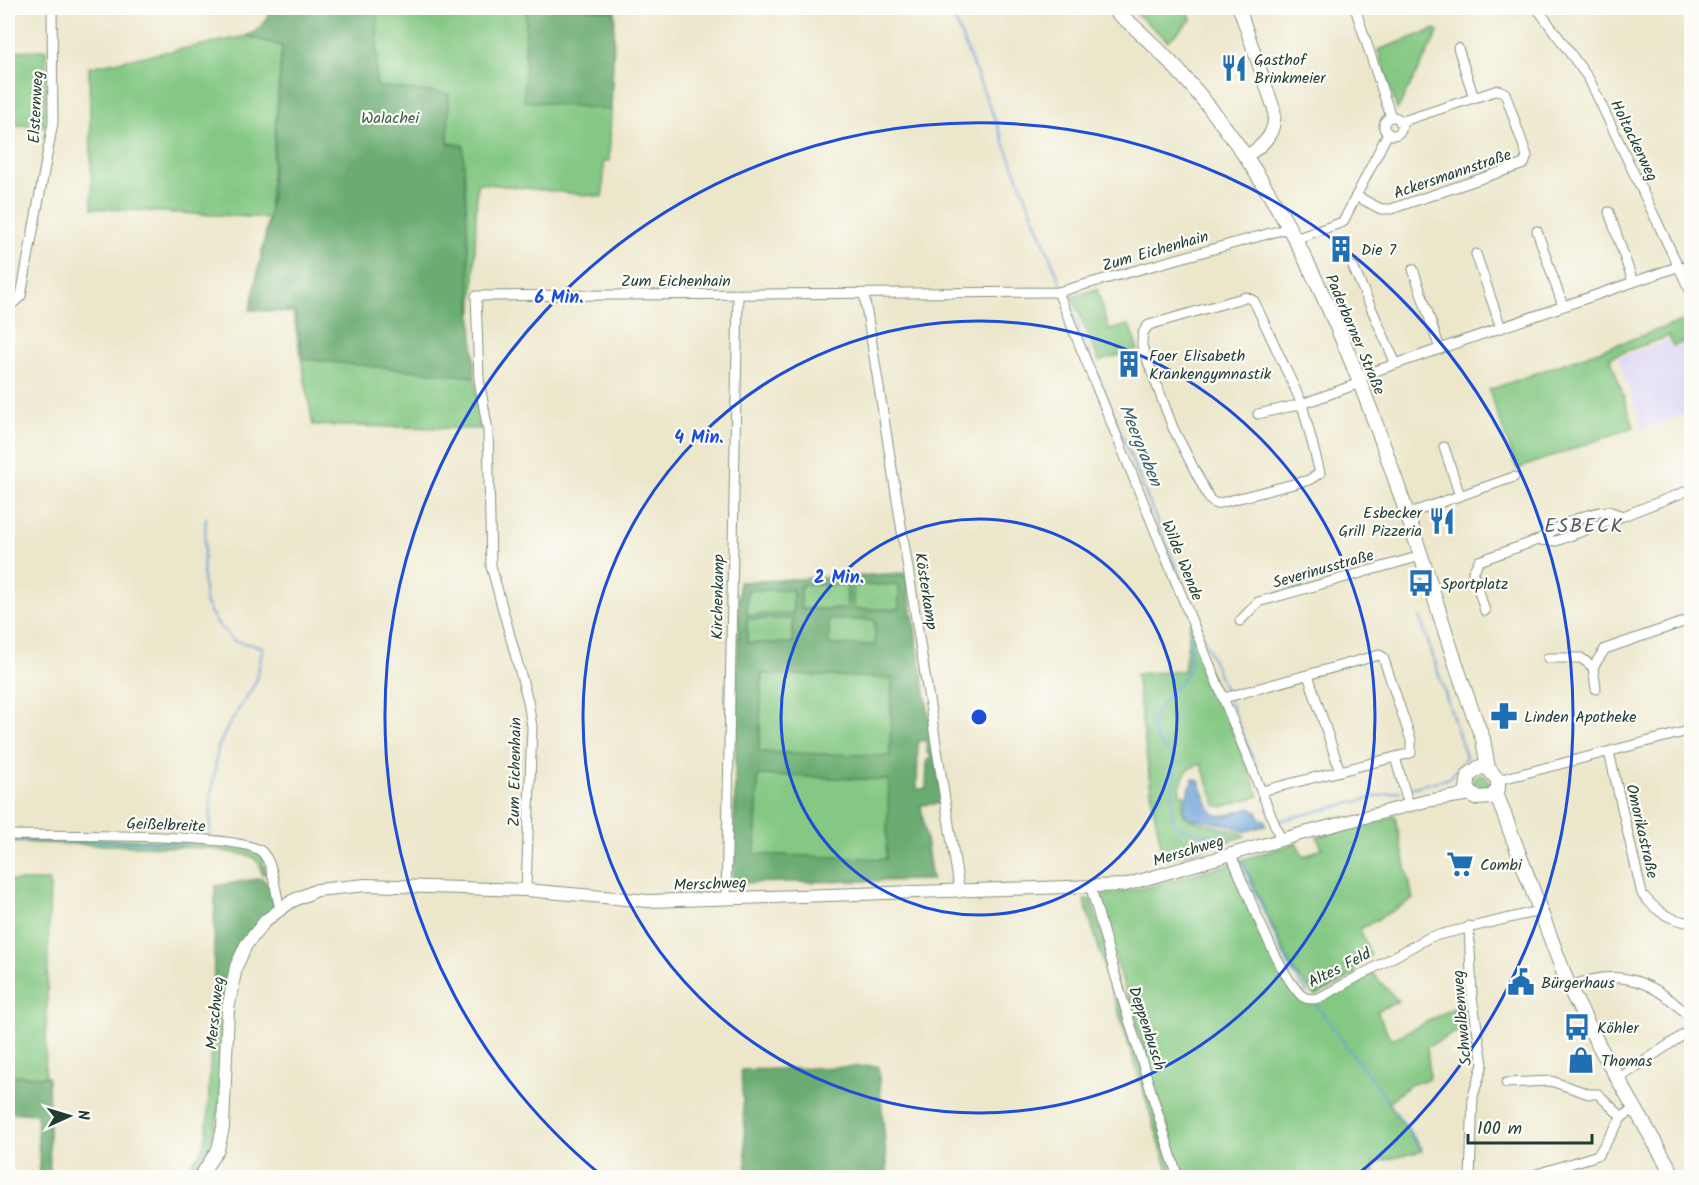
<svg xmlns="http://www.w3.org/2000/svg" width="1699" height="1185" viewBox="0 0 1699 1185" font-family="Kalam,sans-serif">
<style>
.built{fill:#ddd5f6}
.green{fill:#84c883;stroke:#52825c;stroke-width:1.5}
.forest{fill:#6bac71;stroke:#457452;stroke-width:1.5;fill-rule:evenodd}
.water{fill:#6aa0d7;stroke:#446e86;stroke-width:1.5}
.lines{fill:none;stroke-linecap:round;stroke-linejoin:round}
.stream{stroke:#6aa0d7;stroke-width:2}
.minor-casing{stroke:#869280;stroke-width:11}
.tertiary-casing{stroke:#869280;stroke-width:14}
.secondary-casing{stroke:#869280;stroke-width:16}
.minor{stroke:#fff;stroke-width:9}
.tertiary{stroke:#fff;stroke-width:12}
.secondary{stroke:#fff;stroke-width:14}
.ring{fill:none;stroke:#1d4ed8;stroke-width:3}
.labels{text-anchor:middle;stroke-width:4.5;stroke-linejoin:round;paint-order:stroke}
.poi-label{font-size:16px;fill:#1f3d34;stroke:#fdfcf7;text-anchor:start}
.street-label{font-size:16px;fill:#1f3d34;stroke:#fdfcf7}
.park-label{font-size:16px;fill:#386048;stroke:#fdfcf7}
.water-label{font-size:18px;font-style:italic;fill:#39606d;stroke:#fdfcf7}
.quarter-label{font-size:20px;letter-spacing:1.5px;fill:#535c6a;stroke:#fdfcf7}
.centre{fill:#1d4ed8;stroke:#fdfcf7;stroke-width:3}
.ring-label{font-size:18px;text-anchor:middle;font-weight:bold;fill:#1d4ed8;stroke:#fdfcf7;stroke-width:4.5;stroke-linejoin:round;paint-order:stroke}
</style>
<rect width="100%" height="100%" fill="#fdfcf7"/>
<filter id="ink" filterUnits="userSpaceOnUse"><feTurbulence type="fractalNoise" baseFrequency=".0167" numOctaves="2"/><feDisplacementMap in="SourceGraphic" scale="12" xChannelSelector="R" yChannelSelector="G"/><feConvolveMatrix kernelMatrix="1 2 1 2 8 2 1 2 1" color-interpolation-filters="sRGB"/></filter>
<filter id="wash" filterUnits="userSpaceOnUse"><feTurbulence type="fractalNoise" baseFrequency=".008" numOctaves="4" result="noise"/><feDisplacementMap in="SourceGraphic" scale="24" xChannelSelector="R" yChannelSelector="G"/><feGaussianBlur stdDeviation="1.35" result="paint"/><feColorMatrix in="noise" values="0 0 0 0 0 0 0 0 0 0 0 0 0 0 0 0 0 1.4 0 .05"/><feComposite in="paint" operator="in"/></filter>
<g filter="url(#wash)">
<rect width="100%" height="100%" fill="#ece7cb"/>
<polygon class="built" points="1669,341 1672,348 1691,342 1691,385 1686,387 1691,412 1643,429 1618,357"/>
<g class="green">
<polygon points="287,8 616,8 615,12 610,11 607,109 611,110 609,161 604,161 603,197 479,183 477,184 473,311 454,374 475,377 481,429 313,425 293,313 254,310 268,218 92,208 89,67 247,36 282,45 269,206"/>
<polygon points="1130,8 1188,8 1191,20 1168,41"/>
<polygon points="1436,29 1438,33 1397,110 1378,50"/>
<polygon points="46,50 45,126 8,125 8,51"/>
<polygon points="1097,289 1109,330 1129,325 1138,350 1099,361 1072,297"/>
<polygon points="1691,318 1691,339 1673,346 1669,336 1610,357 1634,427 1517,469 1489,390"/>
<polygon points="801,584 847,585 847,609 801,609"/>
<polygon points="853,585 899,585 899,610 853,609"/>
<rect x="747" y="590" width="46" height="25"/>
<polygon points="747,619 793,619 793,644 747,643"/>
<rect x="828" y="620" width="47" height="25"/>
<path d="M1190 625 1259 796 1222 807 1216 805 1201 764C1184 767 1182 778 1179 794L1185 795 1182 808 1184 815C1199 827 1225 823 1245 836L1164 860 1153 806 1136 674 1184 671Z"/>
<polygon points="762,673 893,678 890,757 759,752"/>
<circle cx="1481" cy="783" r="8"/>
<polygon points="758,775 890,780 886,860 755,854"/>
<polygon points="1395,816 1413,899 1360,929 1371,956 1353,967 1356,974 1315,996 1292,969 1242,860 1296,843 1304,857 1322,848 1317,837"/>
<path d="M8 838C54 839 232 835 262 856L266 874H262L260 864 251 856 207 848 8 842Z"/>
<polygon points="1233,863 1285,977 1310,1003 1371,972 1398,1001 1377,1011 1391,1040 1468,1001 1472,1024 1427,1047 1430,1078 1410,1085 1388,1102 1422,1151 1373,1163 1376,1177 1183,1177 1098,902 1099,896 1144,888"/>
<polygon points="8,881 50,881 45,1077 8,1075"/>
<polygon points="1091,899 1175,1177 1170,1177 1084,900"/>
<path d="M213 1007 220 1008C219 1065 231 1132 189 1177L179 1178 202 1150 207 1133Z"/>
</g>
<g class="forest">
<path d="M271 8H378L376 86 449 94 448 143 463 145 475 377 303 359 295 311 250 310 269 218 282 46 247 36C260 29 267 22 271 8Z"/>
<polygon points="526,8 581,8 615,12 611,110 524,101"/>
<path d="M906 573 943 803 921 805 932 880 733 883 739 582ZM801 585H847V609H801ZM853 585H899V609H853ZM747 590H793V614L747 615ZM747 619H793V643H747ZM829 620H875V645H829ZM762 674 892 678 890 756 759 752ZM918 741H927V753L930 754V760H927L926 789H917ZM758 775 889 780 886 859 755 854Z"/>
<polygon points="262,878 272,890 276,906 236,952 220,1008 213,1007 215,886"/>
<polygon points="878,1066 888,1177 747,1177 741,1070"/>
<polygon points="8,1075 48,1077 50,1177 40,1177 37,1114 8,1112"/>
<polygon points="191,1166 179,1177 141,1177"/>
</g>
<path class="water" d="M1193 778 1199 781C1214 818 1209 822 1250 808L1257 812 1260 819 1265 820 1266 825 1244 832 1230 825 1190 818 1185 814 1183 808Z"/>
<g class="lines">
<g class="stream">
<polyline points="950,8 1063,289"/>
<polyline points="1065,294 1227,695"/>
<polyline points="206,518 203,575 205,602 216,622 234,641 263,647 256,682 227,728 218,748 211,796 210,835"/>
<path d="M1194 632C1186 644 1194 661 1187 673 1174 695 1136 714 1161 745 1166 752 1174 754 1177 762L1171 806 1174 824 1187 830 1229 840"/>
<polyline points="1229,700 1264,786"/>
<polyline points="1406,789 1450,778 1466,757 1420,617"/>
<polyline points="1267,792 1281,827"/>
<polyline points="1278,821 1400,791"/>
<polyline points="8,840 194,843"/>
<polyline points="1239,857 1291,970 1307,993"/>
<polyline points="1315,1003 1389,1103"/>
<polyline points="1393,1109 1422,1148"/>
</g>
</g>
</g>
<g filter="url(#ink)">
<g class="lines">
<defs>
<g id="minor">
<polyline points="1355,8 1391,117"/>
<polyline points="1537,8 1589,79 1692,295"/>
<polyline points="1458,48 1474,98"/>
<circle cx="1393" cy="126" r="9"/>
<polyline points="1356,196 1381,209 1391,209 1524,164 1527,156 1505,93 1498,90 1400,122"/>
<polyline points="1609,212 1633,282"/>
<polyline points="1537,231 1563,306"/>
<polyline points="1295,239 1343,222 1388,133"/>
<polyline points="1476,254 1501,328"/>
<polyline points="1353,267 1396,364"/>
<polyline points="1413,269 1440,349"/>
<polyline points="1058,292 1281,840"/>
<polyline points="864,294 960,893"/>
<path d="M1246 297 1254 301 1302 404 1320 473 1309 480 1216 504 1210 500 1173 428 1142 346C1142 337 1142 331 1149 325Z"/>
<polyline points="8,308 21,296 53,123 52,8"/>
<polyline points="1358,377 1680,266"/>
<polyline points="1258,414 1302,404 1360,383"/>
<polyline points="1444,447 1460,496"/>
<path d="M1608 511 1623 516 1556 541 1538 540C1557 527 1584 513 1608 511Z"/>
<polyline points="1407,514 1514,477"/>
<polyline points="1623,516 1692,489"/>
<polyline points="1485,611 1473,572 1479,561 1538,540"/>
<polyline points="1240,621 1258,602 1421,556"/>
<polyline points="1548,658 1581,658 1593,667"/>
<polyline points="1308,675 1340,771"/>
<polyline points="1596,689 1593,667 1605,649 1692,619"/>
<polyline points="1224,698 1379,655 1383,657 1411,740 1411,753 1262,791"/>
<path d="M1609 752 1642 894C1657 912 1669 920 1692 923"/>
<polyline points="1395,757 1409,806"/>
<polyline points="1498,780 1692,730"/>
<path d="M8 835C47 836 243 832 262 852 274 864 275 892 280 908"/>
<path d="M1231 855C1245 886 1279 976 1302 996 1307 1000 1313 999 1319 998L1430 937 1539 911"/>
<polyline points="1091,888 1116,978 1178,1178"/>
<polyline points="526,890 532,727 528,701 491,566 488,431 479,379 476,296 1058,292 1289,228"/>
<polyline points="726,899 738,295"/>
<polyline points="1469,926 1472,997 1483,1064 1473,1096 1470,1178"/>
<path d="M1569 987C1619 966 1656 981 1692 1020"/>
<polyline points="1618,1079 1692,1029"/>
<polyline points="1506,1083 1551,1081 1589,1094 1598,1094 1622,1117"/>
<polyline points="1524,1178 1598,1155 1622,1117 1636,1108"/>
</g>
<g id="tertiary">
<path d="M1239 8 1274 109C1277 132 1265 145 1246 156"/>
<polyline points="199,1178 218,1149 223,1128 228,1009 236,967 246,945 266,920 292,901 317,890 366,885 526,890 648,901 1125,885 1304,833 1426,801 1471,794"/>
</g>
<g id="secondary">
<path d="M1112 8C1287 150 1361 373 1429 580 1446 633 1462 688 1483 739L1488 768 1498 780V789L1492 797 1475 798 1467 788 1469 775 1480 767 1488 768"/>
<polyline points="1496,793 1569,987 1598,1044 1675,1178"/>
</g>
</defs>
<use href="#minor" class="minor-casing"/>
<use href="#tertiary" class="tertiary-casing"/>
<use href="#secondary" class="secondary-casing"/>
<use href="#minor" class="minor"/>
<use href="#tertiary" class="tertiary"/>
<use href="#secondary" class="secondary"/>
</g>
</g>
<g class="ring">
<circle cx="979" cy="717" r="198"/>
<circle cx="979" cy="717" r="396"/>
<path d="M601 1175A594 594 0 1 1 1357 1175"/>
</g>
<defs>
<symbol id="restaurant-bare" viewBox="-9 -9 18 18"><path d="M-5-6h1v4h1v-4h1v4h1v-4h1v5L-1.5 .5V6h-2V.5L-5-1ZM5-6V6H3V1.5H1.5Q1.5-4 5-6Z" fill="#1f6fb2" stroke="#fdfcf7" stroke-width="2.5" paint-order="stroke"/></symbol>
<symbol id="building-bare" viewBox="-9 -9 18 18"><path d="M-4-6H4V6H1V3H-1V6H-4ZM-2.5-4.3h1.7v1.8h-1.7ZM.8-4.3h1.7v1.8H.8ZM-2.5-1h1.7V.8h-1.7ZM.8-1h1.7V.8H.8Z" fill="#1f6fb2" stroke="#fdfcf7" stroke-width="2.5" paint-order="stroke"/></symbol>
<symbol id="bus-bare" viewBox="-9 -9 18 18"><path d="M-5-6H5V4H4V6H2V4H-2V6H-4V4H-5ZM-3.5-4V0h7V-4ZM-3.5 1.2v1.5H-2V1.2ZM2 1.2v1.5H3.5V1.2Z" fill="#1f6fb2" stroke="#fdfcf7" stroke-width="2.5" paint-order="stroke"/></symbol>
<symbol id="pharmacy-bare" viewBox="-9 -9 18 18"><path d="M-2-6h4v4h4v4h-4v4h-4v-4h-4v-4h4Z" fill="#1f6fb2" stroke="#fdfcf7" stroke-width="2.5" paint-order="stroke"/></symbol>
<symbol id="supermarket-bare" viewBox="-9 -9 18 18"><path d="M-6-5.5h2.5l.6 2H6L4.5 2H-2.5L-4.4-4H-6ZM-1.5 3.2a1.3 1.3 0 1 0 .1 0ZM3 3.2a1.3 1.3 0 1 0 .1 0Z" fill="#1f6fb2" stroke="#fdfcf7" stroke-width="2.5" paint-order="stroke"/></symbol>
<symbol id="civic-bare" viewBox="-9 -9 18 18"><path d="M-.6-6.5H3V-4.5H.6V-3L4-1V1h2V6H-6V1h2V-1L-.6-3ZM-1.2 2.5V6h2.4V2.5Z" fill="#1f6fb2" stroke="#fdfcf7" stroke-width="2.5" paint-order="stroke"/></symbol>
<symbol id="shop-bare" viewBox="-9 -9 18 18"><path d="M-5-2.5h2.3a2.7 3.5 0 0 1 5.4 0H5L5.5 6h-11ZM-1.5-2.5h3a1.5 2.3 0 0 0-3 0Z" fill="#1f6fb2" stroke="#fdfcf7" stroke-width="2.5" paint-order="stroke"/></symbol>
</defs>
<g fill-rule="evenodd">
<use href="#restaurant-bare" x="1215" y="49" width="38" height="38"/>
<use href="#building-bare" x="1322" y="230" width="38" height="38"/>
<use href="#building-bare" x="1110" y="345" width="38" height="38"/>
<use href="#restaurant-bare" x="1423" y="502" width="38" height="38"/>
<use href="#bus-bare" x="1402" y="564" width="38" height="38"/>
<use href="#pharmacy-bare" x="1485" y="697" width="38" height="38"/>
<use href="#supermarket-bare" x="1441" y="845" width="38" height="38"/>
<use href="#civic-bare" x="1502" y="963" width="38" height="38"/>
<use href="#bus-bare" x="1558" y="1008" width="38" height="38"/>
<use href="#shop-bare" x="1562" y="1041" width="38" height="38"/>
</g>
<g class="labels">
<g class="poi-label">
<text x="1254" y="65">Gasthof<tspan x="1254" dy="18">Brinkmeier</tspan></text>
<text x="1361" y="255">Die 7</text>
<text x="1149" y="361">Foer Elisabeth<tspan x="1149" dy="18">Krankengymnastik</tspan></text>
<text x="1422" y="518" text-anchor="end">Esbecker<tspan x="1422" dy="18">Grill Pizzeria</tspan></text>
<text x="1441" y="589">Sportplatz</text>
<text x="1524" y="722">Linden Apotheke</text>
<text x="1480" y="870">Combi</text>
<text x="1541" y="988">Bürgerhaus</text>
<text x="1597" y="1033">Köhler</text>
<text x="1601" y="1066">Thomas</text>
</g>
<g class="street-label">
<text transform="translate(35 107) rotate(-87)" y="6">Elsternweg</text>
<text transform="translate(1635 140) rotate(64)" y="6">Holtackerweg</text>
<text transform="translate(1452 173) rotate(-19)" y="6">Ackersmannstraße</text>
<text transform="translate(1155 250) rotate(-16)" y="6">Zum Eichenhain</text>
<text x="676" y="286">Zum Eichenhain</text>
<text transform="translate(1356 334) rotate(67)" y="6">Paderborner Straße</text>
<text transform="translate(1183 560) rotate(68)" y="6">Wilde Wende</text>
<text transform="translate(1323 568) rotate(-16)" y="6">Severinusstraße</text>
<text transform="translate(927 591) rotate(81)" y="6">Kösterkamp</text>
<text transform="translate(717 597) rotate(-89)" y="6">Kirchenkamp</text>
<text transform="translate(514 772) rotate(-89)" y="6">Zum Eichenhain</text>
<text transform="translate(166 824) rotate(2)" y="6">Geißelbreite</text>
<text transform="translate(1643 831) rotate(77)" y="6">Omorikastraße</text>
<text transform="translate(1188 850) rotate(-17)" y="6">Merschweg</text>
<text transform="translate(710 883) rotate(-2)" y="6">Merschweg</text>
<text transform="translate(1339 967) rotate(-27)" y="6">Altes Feld</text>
<text transform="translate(214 1013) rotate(-84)" y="6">Merschweg</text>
<text transform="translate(1461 1018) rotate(-95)" y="6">Schwalbenweg</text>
<text transform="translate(1148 1028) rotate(72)" y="6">Deppenbusch</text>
</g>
<g class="park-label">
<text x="390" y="123">Walachei</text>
</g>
<g class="water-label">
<text transform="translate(1141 445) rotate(68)" y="6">Meergraben</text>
</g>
<g class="quarter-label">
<text x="1584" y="532">ESBECK</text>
</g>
</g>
<circle cx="979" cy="717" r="9" class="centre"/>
<g class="ring-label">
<text x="559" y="303">6 Min.</text>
<text x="699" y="443">4 Min.</text>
<text x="839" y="583">2 Min.</text>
</g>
<rect width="1699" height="1185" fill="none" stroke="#fdfcf7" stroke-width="30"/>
<g transform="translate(69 1116) rotate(86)" stroke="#fdfcf7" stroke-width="4.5" paint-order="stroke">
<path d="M0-4.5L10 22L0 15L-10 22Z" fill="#1f3d34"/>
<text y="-9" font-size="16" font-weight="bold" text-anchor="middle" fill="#1f3d34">N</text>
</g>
<path d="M1468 1134v9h124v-9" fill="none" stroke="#1f3d34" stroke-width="3"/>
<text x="1477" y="1134" font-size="18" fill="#1f3d34" stroke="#fdfcf7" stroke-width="4.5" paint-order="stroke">100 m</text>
</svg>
